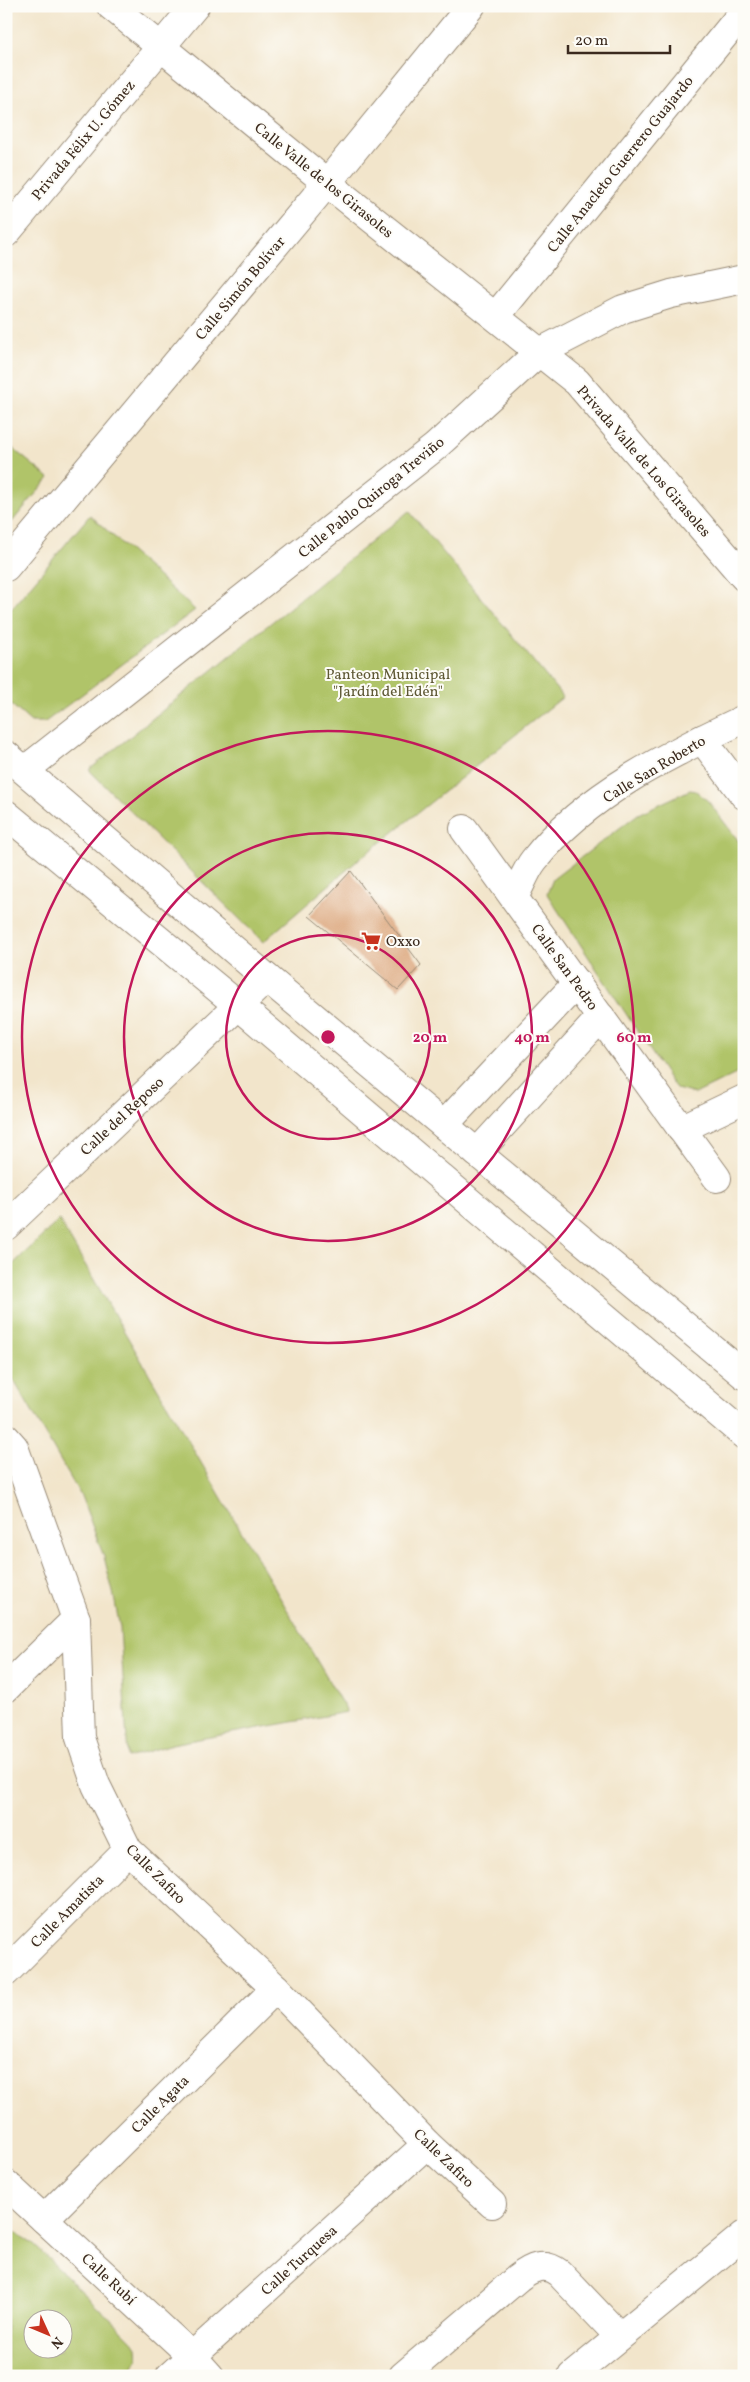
<svg xmlns="http://www.w3.org/2000/svg" width="750" height="2382" viewBox="0 0 750 2382" font-family="Vollkorn,serif">
<style>
.green{fill:#b0c469;stroke:#767744;fill-rule:evenodd}
.building{fill:#d79a6b}
.lines{fill:none;stroke-linecap:round;stroke-linejoin:round}
.minor-casing{stroke:#968874;stroke-width:30}
.minor{stroke:#fff;stroke-width:28}
.ring{fill:none;stroke:#c2185b;stroke-width:2.5}
.labels{text-anchor:middle;stroke-width:4;stroke-linejoin:round;paint-order:stroke}
.street-label{font-size:15px;fill:#3b2a1e;stroke:#fdfcf7}
.park-label{font-size:15px;fill:#5e5834;stroke:#fdfcf7}
.poi-label{font-size:15px;fill:#3b2a1e;stroke:#fdfcf7;text-anchor:start}
.centre{fill:#c2185b;stroke:#fdfcf7;stroke-width:2.5}
.ring-label{font-size:15px;text-anchor:middle;font-weight:bold;fill:#c2185b;stroke:#fdfcf7;stroke-width:4;stroke-linejoin:round;paint-order:stroke}
</style>
<rect width="100%" height="100%" fill="#fdfcf7"/>
<filter id="ink" filterUnits="userSpaceOnUse"><feTurbulence type="fractalNoise" baseFrequency=".02" numOctaves="2"/><feDisplacementMap in="SourceGraphic" scale="10" xChannelSelector="R" yChannelSelector="G"/><feConvolveMatrix kernelMatrix="1 2 1 2 8 2 1 2 1" color-interpolation-filters="sRGB"/></filter>
<filter id="wash" filterUnits="userSpaceOnUse"><feTurbulence type="fractalNoise" baseFrequency=".0096" numOctaves="4" result="noise"/><feDisplacementMap in="SourceGraphic" scale="20" xChannelSelector="R" yChannelSelector="G"/><feGaussianBlur stdDeviation="1.12" result="paint"/><feColorMatrix in="noise" values="0 0 0 0 0 0 0 0 0 0 0 0 0 0 0 0 0 1.4 0 .05"/><feComposite in="paint" operator="in"/></filter>
<g filter="url(#wash)">
<rect width="100%" height="100%" fill="#f2e5cb"/>
<g class="green">
<polygon points="6,443 49,478 6,529"/>
<polygon points="409,511 563,697 357,861 263,942 89,770"/>
<polygon points="90,515 195,610 45,722 31,722 6,700 6,615"/>
<polygon points="690,790 696,791 708,801 744,848 744,1070 695,1094 677,1089 671,1082 547,894 553,879 638,814"/>
<polygon points="59,1220 347,1712 172,1744 128,1758 120,1628 113,1592 104,1557 81,1496 6,1367 6,1271"/>
<path d="M12 2233 18 2234 34 2245 133 2341 137 2347 138 2359 126 2376H6V2234ZM32 2320H62V2350H32Z"/>
</g>
<g id="blocks">
<polygon class="building" points="351,871 421,965 398,990 309,916"/>
</g>
</g>
<g filter="url(#ink)">
<use href="#blocks" fill-opacity="0" stroke="#968874" stroke-width="1"/>
<g class="lines">
<defs>
<g id="minor">
<polyline points="111,6 327,183 577,382 744,577"/>
<polyline points="6,233 195,6"/>
<polyline points="496,316 744,11"/>
<polyline points="6,567 327,183 471,6"/>
<polyline points="702,739 744,795"/>
<polyline points="6,755 267,978 744,1375"/>
<polyline points="25,770 435,447 538,353 623,309 671,294 744,279"/>
<polyline points="6,814 239,1006 744,1435"/>
<polyline points="464,829 717,1178"/>
<path d="M514 897C521 885 526 870 534 860 586 794 670 754 744 719"/>
<polyline points="444,1125 577,983"/>
<polyline points="681,1129 744,1099"/>
<polyline points="477,1153 601,1017"/>
<polyline points="6,1226 267,978"/>
<polyline points="6,1438 14,1447 76,1619 80,1738 96,1785 128,1850 276,1988 427,2144 492,2204"/>
<polyline points="6,1688 76,1619"/>
<polyline points="6,1972 128,1850"/>
<polyline points="6,2184 192,2356 210,2376"/>
<polyline points="44,2219 276,1988"/>
<polyline points="170,2376 427,2144"/>
<path d="M403 2376 518 2278C531 2268 544 2261 559 2273L619 2336"/>
<polyline points="572,2376 744,2235"/>
</g>
</defs>
<use href="#minor" class="minor-casing"/>
<use href="#minor" class="minor"/>
</g>
</g>
<g class="ring">
<circle cx="328" cy="1037" r="102"/>
<circle cx="328" cy="1037" r="204"/>
<circle cx="328" cy="1037" r="306"/>
</g>
<defs>
<symbol id="supermarket-bare" viewBox="-9 -9 18 18"><path d="M-6-5.5h2.5l.6 2H6L4.5 2H-2.5L-4.4-4H-6ZM-1.5 3.2a1.3 1.3 0 1 0 .1 0ZM3 3.2a1.3 1.3 0 1 0 .1 0Z" fill="#c8321e" stroke="#fdfcf7" stroke-width="2.5" paint-order="stroke"/></symbol>
</defs>
<g fill-rule="evenodd">
<use href="#supermarket-bare" x="357" y="927" width="28" height="28"/>
</g>
<g class="labels">
<g class="street-label">
<text transform="translate(83 140) rotate(-50)" y="5">Privada Félix U. Gómez</text>
<text transform="translate(620 164) rotate(-51)" y="5">Calle Anacleto Guerrero Guajardo</text>
<text transform="translate(324 180) rotate(39)" y="5">Calle Valle de los Girasoles</text>
<text transform="translate(240 288) rotate(-50)" y="5">Calle Simón Bolívar</text>
<text transform="translate(644 461) rotate(49)" y="5">Privada Valle de Los Girasoles</text>
<text transform="translate(371 497) rotate(-39)" y="5">Calle Pablo Quiroga Treviño</text>
<text transform="translate(654 769) rotate(-31)" y="5">Calle San Roberto</text>
<text transform="translate(565 967) rotate(54)" y="5">Calle San Pedro</text>
<text transform="translate(122 1116) rotate(-43)" y="5">Calle del Reposo</text>
<text transform="translate(156 1874) rotate(45)" y="5">Calle Zafiro</text>
<text transform="translate(67 1911) rotate(-45)" y="5">Calle Amatista</text>
<text transform="translate(160 2104) rotate(-45)" y="5">Calle Agata</text>
<text transform="translate(444 2158) rotate(44)" y="5">Calle Zafiro</text>
<text transform="translate(299 2260) rotate(-42)" y="5">Calle Turquesa</text>
<text transform="translate(109 2279) rotate(43)" y="5">Calle Rubí</text>
</g>
<g class="park-label">
<text x="388" y="679">Panteon Municipal<tspan x="388" dy="17">"Jardín del Edén"</tspan></text>
</g>
<g class="poi-label">
<text x="386" y="946">Oxxo</text>
</g>
</g>
<circle cx="328" cy="1037" r="8" class="centre"/>
<g class="ring-label">
<text x="430" y="1042">20 m</text>
<text x="532" y="1042">40 m</text>
<text x="634" y="1042">60 m</text>
</g>
<rect width="750" height="2382" fill="none" stroke="#fdfcf7" stroke-width="25"/>
<g transform="translate(48 2334) rotate(134)"><circle r="24" fill="#fdfcf7" stroke="#afa8a0"/>
<path d="M0-4L9 19L0 12L-9 19Z" fill="#c8321e"/>
<text y="-8" font-size="14" font-weight="bold" text-anchor="middle" fill="#3b2a1e">N</text>
</g>
<path d="M568 45v8h102v-8" fill="none" stroke="#3b2a1e" stroke-width="2.5"/>
<text x="575" y="45" font-size="15" fill="#3b2a1e" stroke="#fdfcf7" stroke-width="4" paint-order="stroke">20 m</text>
</svg>
